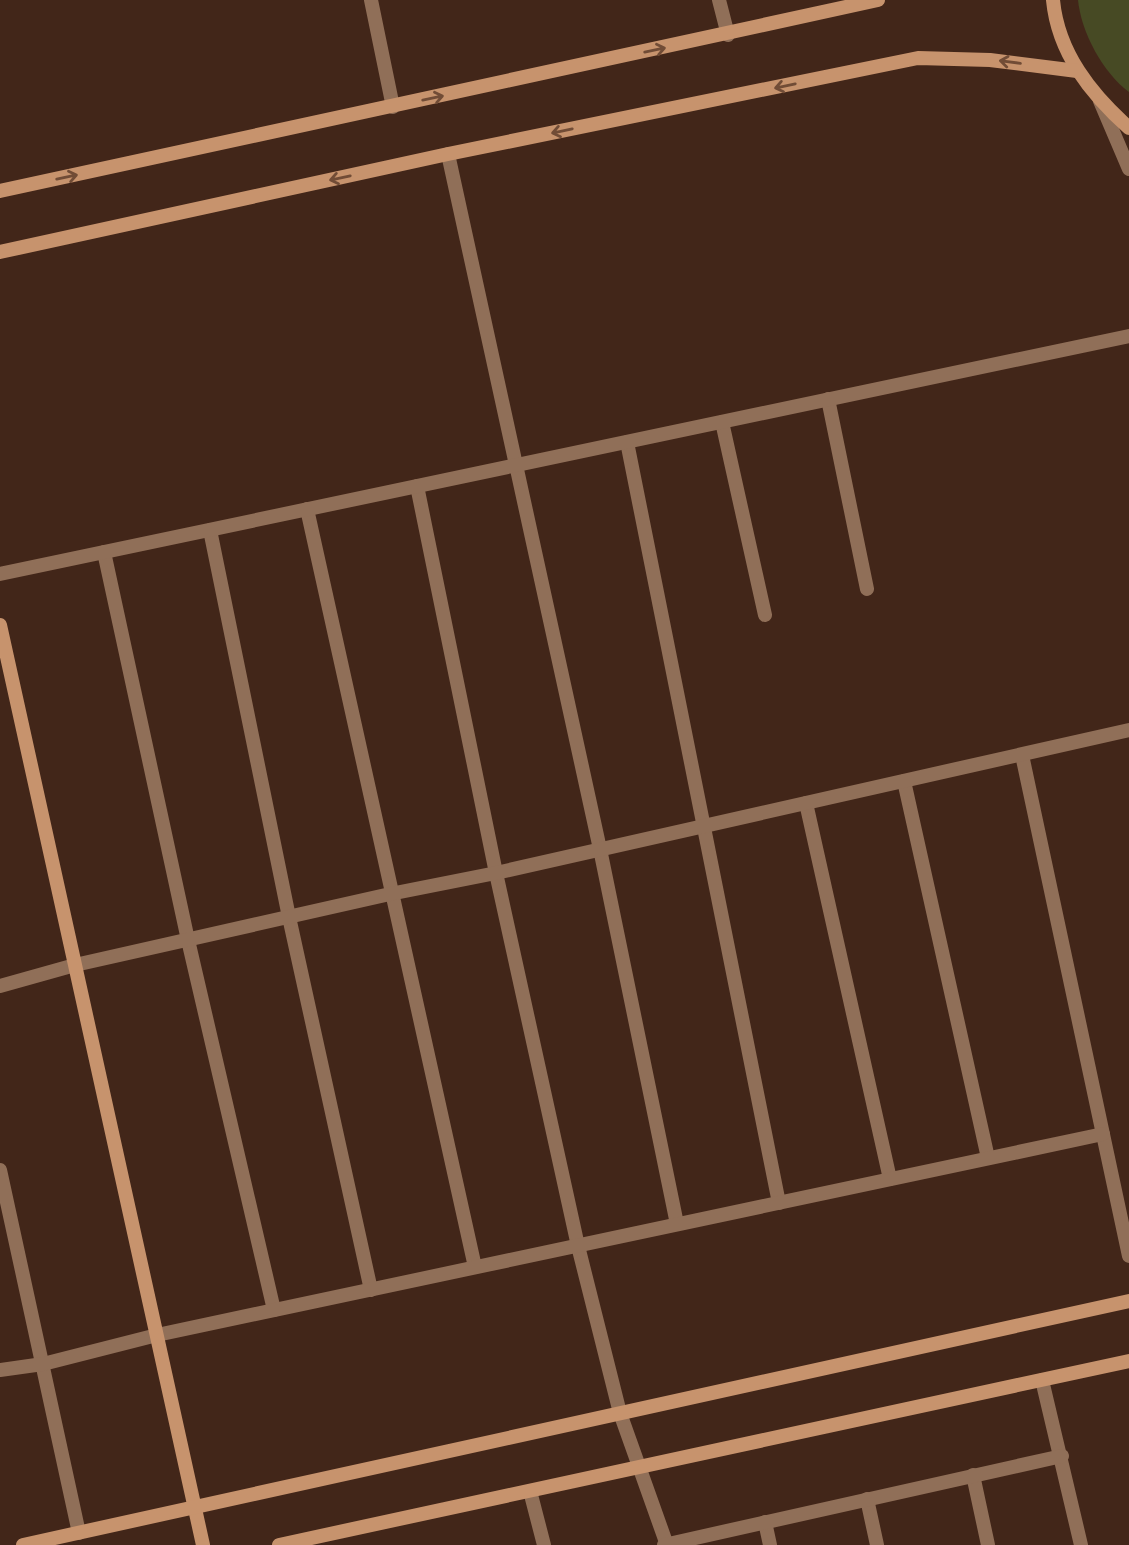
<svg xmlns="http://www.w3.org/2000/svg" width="1129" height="1545" viewBox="0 0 1129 1545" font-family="'Asap Condensed',sans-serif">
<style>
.green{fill:#474a24}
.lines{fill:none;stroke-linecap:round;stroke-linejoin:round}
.lane{stroke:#906f58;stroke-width:14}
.street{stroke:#906f58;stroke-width:14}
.secondary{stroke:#c7936d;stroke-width:14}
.oneway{stroke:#714c36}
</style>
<rect width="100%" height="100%" fill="#422619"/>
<path class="green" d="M1078 0H1129V92C1103 73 1081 32 1078 0Z"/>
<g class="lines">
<polyline class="lane" points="1100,101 1129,169"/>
<g class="street">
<polyline points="371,0 393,107"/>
<polyline points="719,0 728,35"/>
<polyline points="448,154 600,849 677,1224"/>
<polyline points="828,399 867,589"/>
<polyline points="722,422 765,615"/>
<polyline points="627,442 779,1203"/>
<polyline points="417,486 496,873 578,1246 620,1413 667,1545"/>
<polyline points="307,509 475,1267"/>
<polyline points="210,530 289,917 371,1290"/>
<polyline points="104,552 188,940 274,1310"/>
<polyline points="0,574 1129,336"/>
<polyline points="1022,755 1129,1256"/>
<polyline points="904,781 988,1158"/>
<polyline points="806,803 890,1179"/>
<polyline points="0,986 75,965 390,894 496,873 1129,730"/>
<polyline points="0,1170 79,1533"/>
<polyline points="0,1370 43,1364 157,1335 1103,1134"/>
<polyline points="1042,1380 1081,1545"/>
<polyline points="973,1475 988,1545"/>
<polyline points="530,1491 544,1545"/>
<polyline points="867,1499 877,1545"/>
<polyline points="765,1522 770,1545"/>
<polyline points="664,1545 1062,1456"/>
</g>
<g class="secondary">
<path d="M1053 0C1058 53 1091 94 1129 128"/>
<polyline points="0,191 878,0"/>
<polyline points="0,252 448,154 918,58 990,60 1077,71"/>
<polyline points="0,625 203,1545"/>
<polyline points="23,1545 1129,1301"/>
<polyline points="279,1545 1129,1361"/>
</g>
</g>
<defs><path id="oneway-shaft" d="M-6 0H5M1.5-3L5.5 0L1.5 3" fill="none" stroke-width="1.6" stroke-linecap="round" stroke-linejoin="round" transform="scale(1.75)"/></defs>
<g class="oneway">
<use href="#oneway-shaft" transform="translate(655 50) rotate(-12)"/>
<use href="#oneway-shaft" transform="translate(1010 62) rotate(-173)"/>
<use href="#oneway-shaft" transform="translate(785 86) rotate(168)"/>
<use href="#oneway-shaft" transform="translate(433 98) rotate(-12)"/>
<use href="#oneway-shaft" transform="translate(562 131) rotate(168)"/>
<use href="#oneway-shaft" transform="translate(67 177) rotate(-12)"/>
<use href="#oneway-shaft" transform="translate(340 178) rotate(168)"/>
</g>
</svg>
